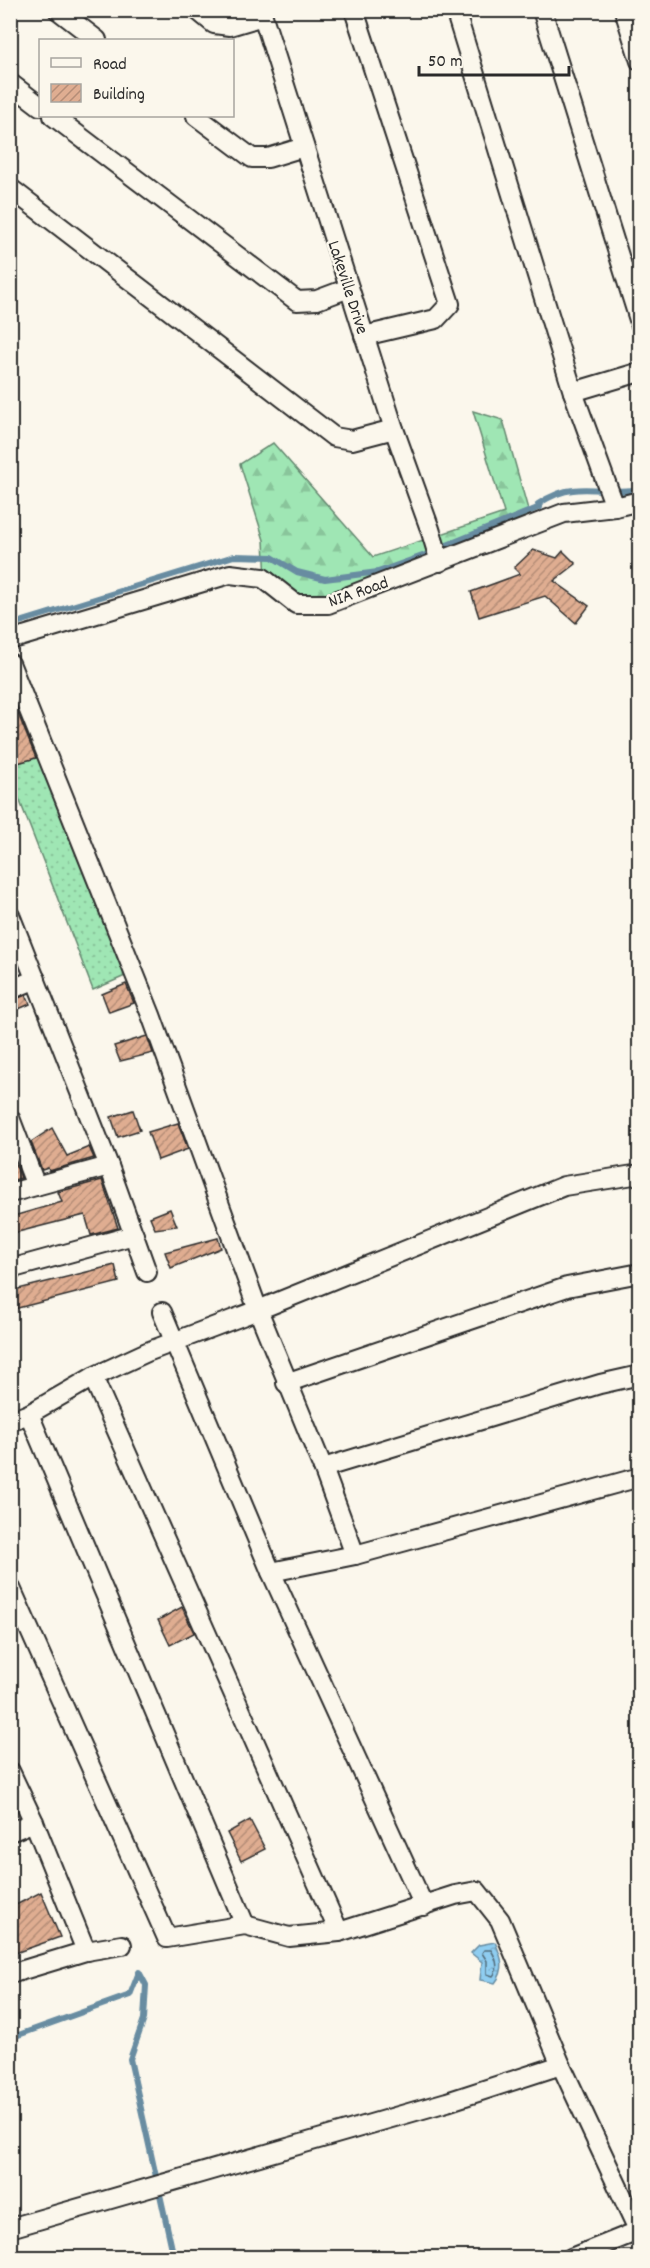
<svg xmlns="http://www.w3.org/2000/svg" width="650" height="2268" viewBox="0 0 650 2268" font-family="Dekko,sans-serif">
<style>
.grass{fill:url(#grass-dots);stroke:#658870;stroke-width:1.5}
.forest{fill:url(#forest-firs);stroke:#658870;stroke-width:1.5}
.water{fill:url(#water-ripples);stroke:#678ca1;stroke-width:1.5}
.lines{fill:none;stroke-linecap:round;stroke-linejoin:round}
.shore{stroke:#536c7a;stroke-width:1.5}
.stream{stroke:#678ca1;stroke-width:6}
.building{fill:url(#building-hatch);stroke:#2b2b2b;stroke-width:1.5}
.street-casing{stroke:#2b2b2b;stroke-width:22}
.street{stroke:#fbf7ec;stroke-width:18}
.labels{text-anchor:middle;stroke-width:5;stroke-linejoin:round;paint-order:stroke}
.street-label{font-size:18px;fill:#2b2b2b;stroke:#fbf7ec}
</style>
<defs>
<pattern id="grass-dots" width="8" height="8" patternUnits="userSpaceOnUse" patternTransform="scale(1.5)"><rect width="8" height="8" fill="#9fe6b4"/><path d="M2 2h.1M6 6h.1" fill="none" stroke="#89c59b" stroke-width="1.8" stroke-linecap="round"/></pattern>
<pattern id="forest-firs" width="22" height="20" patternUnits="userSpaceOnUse" patternTransform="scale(1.5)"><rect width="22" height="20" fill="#9fe6b4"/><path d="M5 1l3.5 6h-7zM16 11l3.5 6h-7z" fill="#89c59b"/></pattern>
<pattern id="water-ripples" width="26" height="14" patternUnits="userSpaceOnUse" patternTransform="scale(1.5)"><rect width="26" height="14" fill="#8fcdf0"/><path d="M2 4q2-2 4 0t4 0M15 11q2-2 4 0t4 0" fill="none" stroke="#7cb0ce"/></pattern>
<pattern id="building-hatch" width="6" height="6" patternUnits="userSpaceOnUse" patternTransform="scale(1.5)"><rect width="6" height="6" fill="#dfad91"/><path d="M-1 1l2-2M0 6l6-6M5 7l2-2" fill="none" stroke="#b58d77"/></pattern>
</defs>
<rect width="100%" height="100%" fill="#fbf7ec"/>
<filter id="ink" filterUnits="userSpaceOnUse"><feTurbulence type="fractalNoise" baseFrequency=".0167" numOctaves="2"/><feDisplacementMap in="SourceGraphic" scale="12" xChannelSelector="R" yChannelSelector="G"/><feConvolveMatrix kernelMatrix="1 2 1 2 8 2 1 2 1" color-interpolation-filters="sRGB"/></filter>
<g filter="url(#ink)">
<polygon class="grass" points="42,756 132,973 93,990 11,778 11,765"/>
<polygon class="forest" points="473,411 503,420 534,531 372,596 291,595 266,581 264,540 240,464 273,443 373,557 504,513"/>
<path class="water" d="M495 1942C502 1958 506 1969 495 1983L480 1980 482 1962 471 1953 479 1945Z"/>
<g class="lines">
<path class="shore" d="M484 1950H491C496 1958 500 1968 493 1976L487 1974V1961L482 1953Z"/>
<g class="stream">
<path d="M442 547 540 507 538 504C549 497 560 491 573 490 595 487 617 494 640 489"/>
<polyline points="10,625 234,556 272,557 297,572 325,579 378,572 428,554"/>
<polyline points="10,2038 130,1995 139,1972 146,1985 144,2019 130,2059 174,2258"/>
</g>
</g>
<g class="building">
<polygon points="533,550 557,558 563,551 576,564 554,581 589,606 576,623 545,596 479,617 471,592 520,574 514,568"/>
<polygon points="10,694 36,758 10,765"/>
<polygon points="126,984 134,1003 109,1012 102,994"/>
<polygon points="26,995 30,1004 14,1011 10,1001"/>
<polygon points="147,1036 153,1053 120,1061 114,1046"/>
<polygon points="133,1110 140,1130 118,1137 111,1117"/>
<polygon points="178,1123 188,1149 158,1160 148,1132"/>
<polygon points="52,1128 67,1156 89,1147 94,1158 49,1171 48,1168 42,1170 31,1142"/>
<polygon points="10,1152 21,1178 10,1181"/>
<polygon points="102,1180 118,1228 91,1235 85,1215 10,1234 10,1217 62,1202 58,1192"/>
<polygon points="170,1209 177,1226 155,1229 150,1217"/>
<polygon points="218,1238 221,1248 171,1268 165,1252"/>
<polygon points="115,1265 119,1282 10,1310 10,1291"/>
<polygon points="182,1607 194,1633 170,1645 158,1620"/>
<polygon points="250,1820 265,1849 241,1861 227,1833"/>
<polygon points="41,1892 60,1937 10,1955 10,1908"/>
</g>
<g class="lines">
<defs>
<g id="street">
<polyline points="58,10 97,40"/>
<polyline points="197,10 214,24 230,26 263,16"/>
<polyline points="261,10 394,429 430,529 440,562"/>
<polyline points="354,10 450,304 436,319 364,336"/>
<polyline points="455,10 573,392 615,507"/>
<polyline points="542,10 640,323"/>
<polyline points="624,10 640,61"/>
<polyline points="10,83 40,106"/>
<polyline points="53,116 297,301 317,300 349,288"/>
<polyline points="196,116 252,158 268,158 304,147"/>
<polyline points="10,188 334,437 352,440 394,429"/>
<polyline points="573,392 640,372"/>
<polyline points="10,640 230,574 263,578 296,604 328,604 564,513 615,507 640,501"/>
<polyline points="10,663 151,1015 258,1310 323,1468 355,1555"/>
<polyline points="10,915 109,1166 147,1272"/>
<polyline points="10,990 36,979"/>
<polyline points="10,1118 36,1186"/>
<polyline points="10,1193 109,1166"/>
<polyline points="10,1269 134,1235"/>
<polyline points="162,1312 271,1572 424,1906"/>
<polyline points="93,1377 339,1932"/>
<polyline points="286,1383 567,1287 640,1273"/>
<polyline points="29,1414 245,1925"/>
<polyline points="10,1421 29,1414 93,1377 147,1352 258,1310 564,1186 640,1174"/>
<polyline points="323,1468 600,1384 640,1375"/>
<polyline points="271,1572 355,1555 640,1477"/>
<polyline points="10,1586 167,1938 245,1925 289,1937 339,1932 455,1895 477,1891 500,1920 561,2065 640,2234"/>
<polyline points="10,1771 34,1822 86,1951"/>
<polyline points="10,1832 34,1822"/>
<polyline points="10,1974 86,1951 122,1945"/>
<polyline points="10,2228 447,2102 561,2065"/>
<polyline points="571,2258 638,2231"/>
</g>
</defs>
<use href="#street" class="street-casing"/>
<use href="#street" class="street"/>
</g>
</g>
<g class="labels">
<g class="street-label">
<text transform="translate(349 287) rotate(72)" y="6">Lakeville Drive</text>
<text transform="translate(358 591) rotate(-19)" y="6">NIA Road</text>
</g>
</g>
<rect width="650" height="2268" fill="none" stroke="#fbf7ec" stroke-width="36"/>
<rect x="18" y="18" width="614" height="2232" fill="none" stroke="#2b2b2b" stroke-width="2" filter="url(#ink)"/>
<rect x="39" y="39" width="195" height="78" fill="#fbf7ec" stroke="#a8a59f" stroke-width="1.5"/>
<rect x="51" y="58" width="30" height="9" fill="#fbf7ec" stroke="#a8a59f" stroke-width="1.5"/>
<text x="93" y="69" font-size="18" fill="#2b2b2b">Road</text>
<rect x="51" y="84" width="30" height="18" fill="url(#building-hatch)" stroke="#a8a59f" stroke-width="1.5"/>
<text x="93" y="99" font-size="18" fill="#2b2b2b">Building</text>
<path d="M419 66v9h150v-9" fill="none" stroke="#2b2b2b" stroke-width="3"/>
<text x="428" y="66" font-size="18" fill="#2b2b2b" stroke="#fbf7ec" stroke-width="4.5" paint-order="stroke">50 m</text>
</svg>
